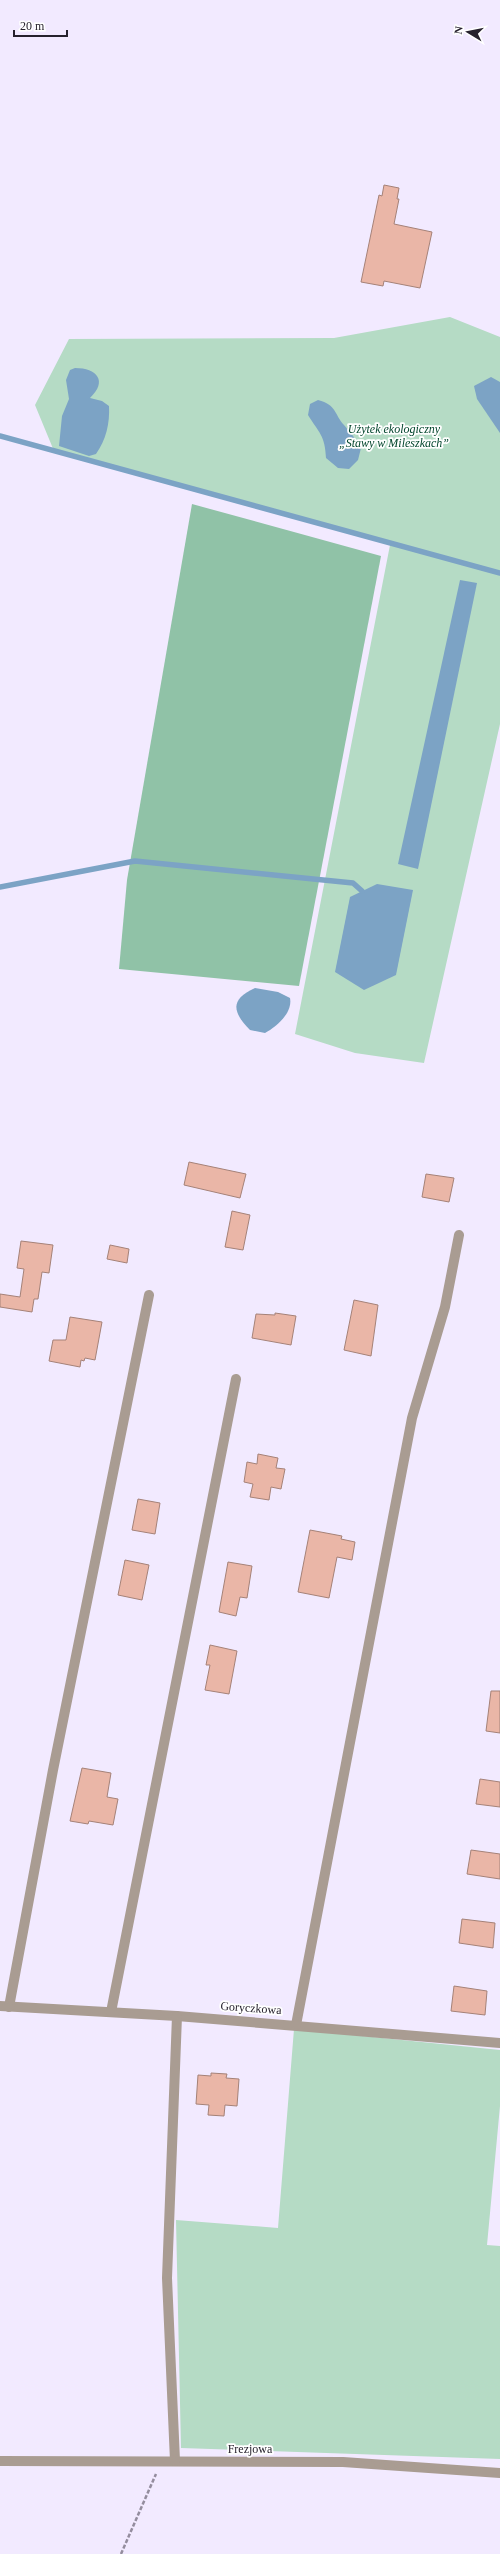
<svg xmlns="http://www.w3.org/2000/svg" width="500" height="2554" viewBox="0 0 500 2554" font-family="Georgia,serif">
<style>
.green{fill:#b5dbc5}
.forest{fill:#90c2a7}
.water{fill:#7ca3c5}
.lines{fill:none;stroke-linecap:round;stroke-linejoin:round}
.stream{stroke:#7ca3c5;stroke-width:5.5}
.building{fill:#eab6a7;stroke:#a58278}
.path{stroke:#948d9e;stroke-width:2.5;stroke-dasharray:4 2;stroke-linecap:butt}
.minor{stroke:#a99c92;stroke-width:10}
.labels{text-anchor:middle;stroke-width:3.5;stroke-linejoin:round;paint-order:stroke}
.park-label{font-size:12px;font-style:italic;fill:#03462d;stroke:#fff}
.street-label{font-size:12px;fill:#26212d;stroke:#fff}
</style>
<rect width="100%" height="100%" fill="#f2eaff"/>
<g class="green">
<polygon points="450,317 500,337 500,724 424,1063 355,1053 295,1034 390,545 54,451 35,405 69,339 334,338"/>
<polygon points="294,2029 500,2050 500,2106 487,2245 500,2246 500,2459 181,2448 176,2220 278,2228"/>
</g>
<polygon class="forest" points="192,504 381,556 299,986 119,969 127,880"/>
<g class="water">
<path d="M75 368C97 368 108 381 90 398L102 401 109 406C110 423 106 440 96 454L89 456 59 446 62 416 69 399 66 380 70 370Z"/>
<polygon points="491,377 500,382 500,433 477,399 474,386"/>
<path d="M318 400C337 405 334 414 344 425 351 433 356 439 361 448L358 460 349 469 338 468 326 458C325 435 319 433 308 415L310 404Z"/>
<polygon points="460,580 477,583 418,869 398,864"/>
<polygon points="377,884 413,890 396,975 364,990 335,972 350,897"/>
<path d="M255 988 278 992 290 998C293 1013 276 1027 265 1033L250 1030C232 1012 230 999 255 988Z"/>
</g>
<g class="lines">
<g class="stream">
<polyline points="0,436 500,573"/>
<polyline points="0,887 135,861 353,883 362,891"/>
</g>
</g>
<g class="building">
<polygon points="384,185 399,188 397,199 399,199 394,224 432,232 420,288 384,281 383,286 361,282 379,195 382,196"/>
<polygon points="189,1162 246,1174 240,1198 184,1185"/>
<polygon points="426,1174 454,1178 449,1202 422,1197"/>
<polygon points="232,1211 250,1215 243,1250 225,1247"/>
<polygon points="21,1241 53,1245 49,1273 42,1272 38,1299 34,1299 32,1312 0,1307 0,1294 20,1297 24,1269 17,1268"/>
<polygon points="110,1245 129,1249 127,1263 107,1259"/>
<polygon points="354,1300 378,1305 371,1356 344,1350"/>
<polygon points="275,1313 296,1316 291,1345 252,1338 256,1314 275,1315"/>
<polygon points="70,1317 102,1322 95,1360 85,1358 84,1361 81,1360 80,1367 49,1361 53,1340 66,1340"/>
<polygon points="258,1454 278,1458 276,1468 285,1469 281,1489 271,1487 269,1500 250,1497 253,1484 244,1482 247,1462 257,1464"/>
<polygon points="138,1499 160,1503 155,1534 132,1530"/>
<polygon points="310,1530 342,1536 341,1539 355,1542 352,1560 337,1557 329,1598 298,1592"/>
<polygon points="125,1560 149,1565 142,1600 118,1595"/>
<polygon points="228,1562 252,1566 247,1598 240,1597 236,1616 219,1612"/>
<polygon points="210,1645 237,1651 229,1694 205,1690 210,1665 206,1665"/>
<polygon points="491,1691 500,1691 500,1733 486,1731"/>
<polygon points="82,1768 111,1773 107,1797 118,1799 113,1825 89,1821 88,1824 70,1821"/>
<polygon points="480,1779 500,1782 500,1807 476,1804"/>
<polygon points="471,1850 500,1854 500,1879 467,1874"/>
<polygon points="462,1919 495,1923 493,1948 459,1943"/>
<polygon points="454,1986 487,1991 485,2015 451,2011"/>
<polygon points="211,2073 227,2074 226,2078 239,2079 237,2106 225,2105 224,2116 208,2115 209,2105 196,2104 198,2075 211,2076"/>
</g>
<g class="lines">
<polyline class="path" points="121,2554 156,2474"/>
<g class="minor">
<polyline points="0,2006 177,2016 500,2043"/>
<polyline points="9,2007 53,1770 149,1295"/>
<polyline points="111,2012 236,1379"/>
<polyline points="296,2025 412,1418 445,1307 459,1235"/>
<polyline points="0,2461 343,2462 500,2473"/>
<polyline points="175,2461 167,2278 177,2016"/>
</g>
</g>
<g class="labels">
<g class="park-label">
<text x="394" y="433">Użytek ekologiczny<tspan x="394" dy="14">„Stawy w Mileszkach”</tspan></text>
</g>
<g class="street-label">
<text transform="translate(251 2008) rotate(4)" y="4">Goryczkowa</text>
<text x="250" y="2453">Frezjowa</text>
</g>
</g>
<g transform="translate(468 32) rotate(280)" stroke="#ffffff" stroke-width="3" paint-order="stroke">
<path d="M0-3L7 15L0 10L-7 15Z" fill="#26212d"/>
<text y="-6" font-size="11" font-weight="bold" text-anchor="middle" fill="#26212d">N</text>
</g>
<path d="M14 30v6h53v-6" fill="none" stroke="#26212d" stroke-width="2"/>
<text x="20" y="30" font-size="12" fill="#26212d" stroke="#ffffff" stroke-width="3" paint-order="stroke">20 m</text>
</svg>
